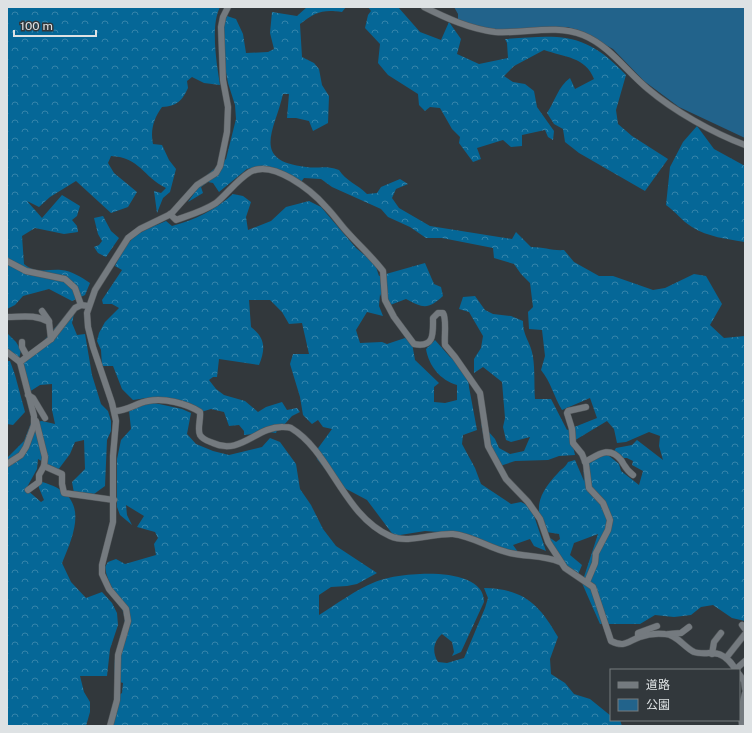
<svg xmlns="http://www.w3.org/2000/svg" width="752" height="733" viewBox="0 0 752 733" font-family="'Public Sans','Noto Sans JP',sans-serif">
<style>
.green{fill:#22638b}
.forest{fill:url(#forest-crowns)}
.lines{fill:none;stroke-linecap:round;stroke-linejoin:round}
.minor-casing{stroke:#515659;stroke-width:7}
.minor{stroke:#747a7f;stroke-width:6}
</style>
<defs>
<pattern id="forest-crowns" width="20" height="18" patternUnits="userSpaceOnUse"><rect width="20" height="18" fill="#056797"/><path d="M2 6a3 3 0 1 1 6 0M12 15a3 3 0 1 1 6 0" fill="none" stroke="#3584aa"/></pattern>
</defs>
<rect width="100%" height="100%" fill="#32383c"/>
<polygon class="green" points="454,7 745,7 745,138 679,107 644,81 613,49 578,30 567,27 543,27 513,33 458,25 458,14"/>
<g class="forest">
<path d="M7 7H220C210 26 217 65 220 85L204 83 192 77 187 81 188 88C182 101 177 106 162 107 154 118 150 130 153 144L162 145 169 160 176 169 170 192 163 198 157 213 154 191 161 193 166 188C143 177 140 157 111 156L108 163 114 173 137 192 128 207 111 213 76 181 50 197 39 207 27 201 42 218 62 195 80 206 77 216 72 220 77 226 78 232 64 234 35 228 22 236 24 264C35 274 48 269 61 270 72 271 81 277 90 283L85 295 72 301 49 289 23 296 15 305 7 309Z"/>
<path d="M307 7H346L342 12C323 9 315 12 300 24L302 57 314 63 319 69 322 85 329 96 328 123 313 131 309 121 296 118H287L289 94H283C275 130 250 161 306 167 319 169 324 165 339 170 346 181 357 184 367 194L377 193 381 187 400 179 408 184 396 189 392 198 399 208 430 226 512 239 516 232 531 247C544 247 553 251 564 250L574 262 599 276H613L653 290 665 288 694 274 706 276 722 304 710 325 724 338 745 336V621L732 618 713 605 701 607 691 615 674 617 655 615 640 624H600L582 583 598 534 574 543 570 555 582 565 577 577 572 574 543 533 556 542 560 539 559 534 546 532C532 508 540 492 558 473 562 468 565 468 568 462L575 460 584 481 583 461 603 451 619 464 621 471 639 485 643 471 632 465 633 461 627 458H618L613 453 616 448 632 445 637 440 663 460 659 446 660 436 649 432 626 442 617 443 614 429 607 421 572 442 575 455 559 456 548 460 515 461 497 467 493 454 485 446 481 423 495 439 499 448 510 454 524 451 530 437 511 442 506 440 503 427 505 418 502 382 483 367 474 373V359L481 348 483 336 469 312 459 309 463 297 475 296 485 310 493 314 511 316 523 321C523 337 531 342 533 357 535 370 534 385 535 399H551L567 430 597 418 590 398 562 410C554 397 551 382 541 370L545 356 542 330 529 329 528 312 533 307 530 283 521 274 514 264 494 258 493 248 442 238H426L410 227 388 217 381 209 332 187 321 179 304 178 301 182 257 167 247 169 219 192 213 183 208 182 201 187 203 193 188 202 207 175 226 159 236 119 235 105 228 83 225 67 223 25 227 16 236 19 243 34 246 53 268 52 274 49 270 33 272 12 297 16Z"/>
<path d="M368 7H398L420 32 441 40 449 22 461 39 457 54 479 64 508 58 507 43 505 39C560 35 585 31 626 75L616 110 618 124 632 136 668 159 645 191 579 153 565 142 563 129 554 124 547 113C555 101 558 87 570 78L575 89 594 79C586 57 564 57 544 50L514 66 504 76 513 82 525 84 534 91 537 107 554 131 553 140 548 137 545 130 522 135V146L511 147 503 140 477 148 481 159 473 162 459 143 460 137 452 129 440 108 430 107 425 111 419 105 418 94 388 75 378 63 380 44 365 28 368 15 371 11Z"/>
<path d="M697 126 714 149 745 166V242C727 239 708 237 692 227 682 221 675 211 666 205L670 167 683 142Z"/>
<path d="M233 194 243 196 251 202 246 217 248 230 271 221 286 207 309 201 321 207 356 248 375 264 379 276 425 263 434 284 441 287 443 296C428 310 423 308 406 299L385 307 380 294 379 306 383 316 367 312 356 330 360 343 382 342 387 344 405 338 412 343 415 360 439 383 434 387V402L445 403 457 400V385C440 380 429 366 426 349L435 340 450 357 467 369 469 387 477 430 463 435 462 444 475 468 481 484 511 504 521 502 531 507 546 551 534 546 530 539 513 545 518 552H513L439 532 425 531 394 536 367 500 337 484 317 459 316 451 332 429 323 427 318 420 312 424 303 415 300 397 290 364 293 354H309L302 323 289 324 282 312 270 300H249L251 327C265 338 266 348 259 365L219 359 217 377H213L209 380 216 389 224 395 245 401 258 412 266 407 282 402 287 410 297 408 300 412 292 416 283 426 278 427 276 433 269 432 265 427 254 434 244 435V431L239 425 229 426 224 412 211 409 201 412C176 402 161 394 133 400L122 389 113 366H102L101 350 97 341 99 333 105 322 119 308 112 304H103L102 300 122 270 115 266C129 236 137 233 166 221L172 226C195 220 215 210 233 194Z"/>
<polygon points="103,216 111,231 119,238 106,257 98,253 94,247 99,245 102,241 98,234 94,218"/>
<path d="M67 314H74L72 323 77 335 85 334 92 375 101 404 108 411 111 421V431L107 440 105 486 94 494 74 493 72 482 85 469 84 440 75 442 70 454 58 470 38 459 37 469 26 489 41 502 44 500 39 488 38 481C89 493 78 526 62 563L71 582 86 598 102 592 112 603 117 613 118 625 110 649 107 676H80L84 692 90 702V712L86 726H7V458L24 441 31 423 42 421 55 424 52 410V384L40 385 29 392 20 370 25 357 41 344Z"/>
<polygon points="7,333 16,342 21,350 19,359 7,350"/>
<polygon points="7,361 10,361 15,375 25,412 13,425 7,424"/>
<path d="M150 402 182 409 191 413 187 434 196 444 213 451 229 455 262 447 270 438 280 442 296 464 300 489 311 505 323 529 336 546 377 573 357 584 347 586 331 587 319 595V615C337 604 355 590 375 582 397 572 485 564 484 602L461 652 452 656 454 652 452 642 442 634C433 642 432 652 438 662L447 663 464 658 485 608 488 598 484 588C524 589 539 604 558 637L550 659 551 674 565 683 574 694 590 699 611 716V720H620L622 726H112L115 698 122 693 123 683 114 680C114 673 114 665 115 658 117 643 127 631 124 616 121 598 107 585 105 567L108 562 116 559 125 564 156 555 154 544 158 538 155 532 137 527 144 516 126 505 127 515 132 525 120 515 117 507V459L121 440 131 429 129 410Z"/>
</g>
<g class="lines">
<defs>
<g id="minor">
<path d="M424 7C446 18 470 29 495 32 524 34 555 24 583 35 610 46 626 71 648 89 674 111 713 133 745 145"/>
<path d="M170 214 176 220C190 215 204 211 216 203 227 194 237 180 250 172 273 159 312 191 326 207 335 216 341 226 350 235 361 247 373 258 383 271L385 300 394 317 414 344C435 348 433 333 433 318L438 313H443C447 319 444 337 445 345L455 357 480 393 488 446 506 479 528 502 540 519 548 542 565 568 593 587 611 641C625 648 628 641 640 637 648 634 656 633 665 634 676 634 684 647 694 652 702 655 713 651 721 655 728 658 732 664 736 670"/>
<polyline points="7,261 26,271 65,279 75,288 81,305"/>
<polyline points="42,311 49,321"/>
<path d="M7 317C22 317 35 314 49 322L51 339"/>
<polyline points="22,342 22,347 27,356"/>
<polyline points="7,352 20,362"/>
<polyline points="28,395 33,398 45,418"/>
<polyline points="586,407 568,411 567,413 572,429 573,443 582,454 586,464 589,488 603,503 610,520 608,530 596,553 595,563 587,582"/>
<path d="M115 411C127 411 136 403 148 401 164 398 186 403 200 412 201 419 197 429 200 435 203 440 208 441 213 443 240 456 257 426 283 427 286 427 289 427 291 428 331 452 343 515 390 536 408 544 433 533 453 534 473 536 490 549 510 553 527 557 543 555 560 562"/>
<polyline points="36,421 45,457 44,466 62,474 62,484 64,493 114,500"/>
<path d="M585 462C598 455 609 445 621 460 625 466 626 470 633 475"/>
<polyline points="7,464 21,455 26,447 34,425 34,416 20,362 51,339 75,308 81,305 88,306"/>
<polyline points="28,490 39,482 39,475 44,466"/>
<polyline points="742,625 745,629"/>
<polyline points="669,634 681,633 689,627"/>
<polyline points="638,637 638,633 657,626"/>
<polyline points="712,654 714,642 721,633"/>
<polyline points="726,658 745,634"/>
<polyline points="736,669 745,661"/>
<polyline points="739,674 744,681 745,689"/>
<polyline points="110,726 117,700 118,655 128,621 126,609 109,589 102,574 102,565 113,522 113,456 116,421 112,403 93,347 88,327 87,313 95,290 128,238 140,229 171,214 197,185 216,173 220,166 227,132 228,107 223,80 221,27 223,17 228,7"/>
<polyline points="742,726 741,711 745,693"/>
</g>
</defs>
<use href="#minor" class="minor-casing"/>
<use href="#minor" class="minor"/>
</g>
<rect width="752" height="733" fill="none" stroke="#dee2e4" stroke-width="16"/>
<rect x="610" y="669" width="130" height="52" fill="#32383c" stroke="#777c7f"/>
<rect x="618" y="682" width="20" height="6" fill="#747a7f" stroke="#777c7f"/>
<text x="646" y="689" font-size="12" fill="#dee2e4">道路</text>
<rect x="618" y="699" width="20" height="12" fill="#22638b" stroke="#777c7f"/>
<text x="646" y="709" font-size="12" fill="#dee2e4">公園</text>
<path d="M14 30v6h82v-6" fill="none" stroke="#dee2e4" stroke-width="2"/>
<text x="20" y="30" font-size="12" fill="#dee2e4" stroke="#32383c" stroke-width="3" paint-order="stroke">100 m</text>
</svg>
